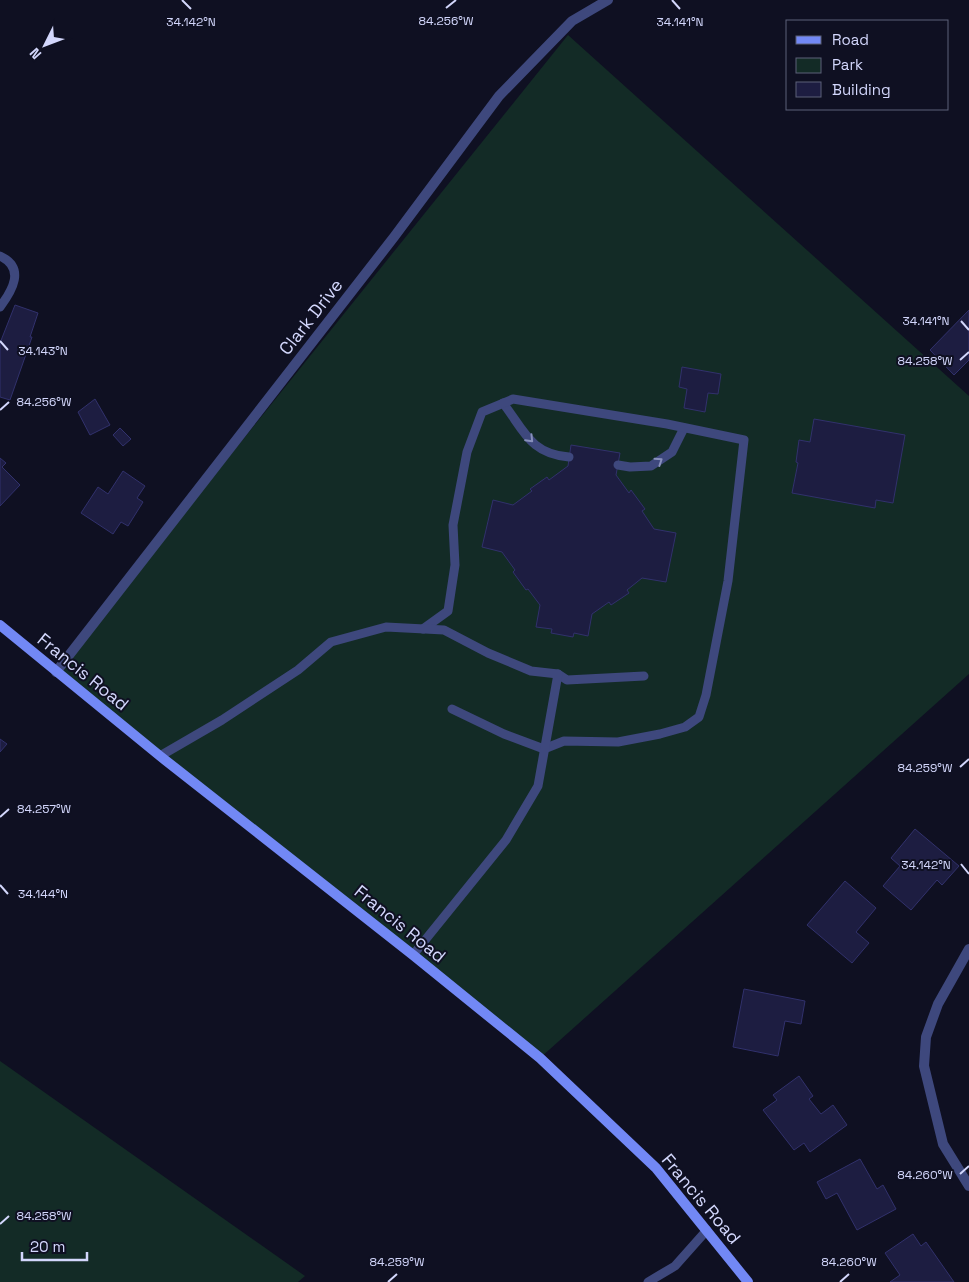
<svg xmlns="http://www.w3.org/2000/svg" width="969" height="1282" viewBox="0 0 969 1282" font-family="'Space Grotesk',sans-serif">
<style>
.green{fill:#132b26}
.building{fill:#1d1d41;stroke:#31316c}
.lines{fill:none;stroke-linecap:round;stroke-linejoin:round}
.lane{stroke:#3e487d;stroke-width:9}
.street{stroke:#3e487d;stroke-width:10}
.secondary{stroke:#7288f5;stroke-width:10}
.oneway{stroke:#8890bc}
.ticks{fill:none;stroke:#d3d7fc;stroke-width:2}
.labels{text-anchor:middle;stroke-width:4;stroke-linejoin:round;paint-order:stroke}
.street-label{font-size:18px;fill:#d3d7fc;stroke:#0f1022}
.ticks-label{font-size:12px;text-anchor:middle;fill:#d3d7fc;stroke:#0f1022;stroke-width:4;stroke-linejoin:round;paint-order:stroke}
</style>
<rect width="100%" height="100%" fill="#0f1022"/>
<g class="green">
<polygon points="568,35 969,396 969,674 540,1058 56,672"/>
<polygon points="0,1061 305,1276 298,1282 0,1282"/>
</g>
<g class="building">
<polygon points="15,305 38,313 30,337 32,337 10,400 0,397 0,343"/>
<polygon points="969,310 969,360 954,375 930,350"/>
<polygon points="682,367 721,374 718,394 708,393 705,412 684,408 687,389 679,387"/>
<polygon points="95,399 110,425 90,435 78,412"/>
<polygon points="814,419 905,435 893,503 876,500 875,508 792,493 798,463 796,462 799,440 810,442"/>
<polygon points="120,428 131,439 123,446 113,435"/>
<polygon points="571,445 620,453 616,475 629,493 631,490 645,509 642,511 654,529 676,533 666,582 642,578 627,590 629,593 611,605 609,602 592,614 588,636 574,633 573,637 551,633 552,629 536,627 540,605 528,589 526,590 513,572 515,570 502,552 482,547 493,500 513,505 532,491 530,489 547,477 549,480 568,466"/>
<polygon points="0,458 6,463 2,467 20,485 0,506"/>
<polygon points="123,471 145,486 137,498 143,502 128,526 121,522 113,534 81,513 98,487 108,494"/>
<polygon points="0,739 7,744 0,752"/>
<polygon points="915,829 959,866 942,885 937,880 911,910 883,886 900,866 891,858"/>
<polygon points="845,881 876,908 856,932 869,943 852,963 807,925"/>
<polygon points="744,989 805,1001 801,1024 785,1021 778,1056 733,1047"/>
<polygon points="799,1076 813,1096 809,1099 821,1114 833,1105 847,1125 810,1152 804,1143 794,1150 763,1110 777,1100 773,1095"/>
<polygon points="860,1159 877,1189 883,1185 896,1209 857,1230 837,1193 826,1199 817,1182"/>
<polygon points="913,1234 921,1246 926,1242 954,1282 890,1282 900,1275 885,1253"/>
</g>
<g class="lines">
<g class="lane">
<path d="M0 256C26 268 12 291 0 307"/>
<path d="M503 403C524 430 530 454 569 457"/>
<polyline points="618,465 630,467 651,466 672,452 684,428"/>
<polyline points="423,629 448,611 455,565 453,525 467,452 482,412 513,399 667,424 744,440 728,581 706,695 699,717 685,727 660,734 618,742 564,741 544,749 504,734 452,709"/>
<polyline points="558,674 567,680 644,676"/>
<polyline points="160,756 222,720 298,670 331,642 386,627 444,630 488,653 531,671 558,674 538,786 506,840 413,955"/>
<polyline points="648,1282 675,1266 707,1230"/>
</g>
<g class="street">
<polyline points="56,672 394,237 499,96 572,21 608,0"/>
<polyline points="969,949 938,1004 926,1037 924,1066 943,1144 969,1186"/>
</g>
<polyline class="secondary" points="0,625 160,756 413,955 540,1058 656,1168 748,1282"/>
</g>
<defs><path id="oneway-chevron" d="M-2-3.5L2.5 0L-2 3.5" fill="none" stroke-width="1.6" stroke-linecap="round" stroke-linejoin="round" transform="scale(1.25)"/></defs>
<g class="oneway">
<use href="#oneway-chevron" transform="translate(530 439) rotate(46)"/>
<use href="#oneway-chevron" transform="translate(659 461) rotate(-34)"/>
</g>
<path class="ticks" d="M182 0 191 9M672 0 680 9M446 8 456 0M961 321 969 330M0 341 8 350M960 360 969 352M0 410 9 402M960 767 969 759M0 817 9 809M961 864 969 874M0 885 8 894M960 1174 969 1166M0 1224 9 1216M388 1282 397 1274M840 1282 849 1274"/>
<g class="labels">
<g class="street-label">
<text transform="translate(311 317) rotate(-52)" y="6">Clark Drive</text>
<text transform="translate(83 672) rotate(39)" y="6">Francis Road</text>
<text transform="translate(400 924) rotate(39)" y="6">Francis Road</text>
<text transform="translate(701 1199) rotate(50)" y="6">Francis Road</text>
</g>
</g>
<g class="ticks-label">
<text x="446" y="25">84.256°W</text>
<text x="191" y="26">34.142°N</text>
<text x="680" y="26">34.141°N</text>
<text x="926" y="325">34.141°N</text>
<text x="43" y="355">34.143°N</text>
<text x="925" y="365">84.258°W</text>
<text x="44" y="406">84.256°W</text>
<text x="925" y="772">84.259°W</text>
<text x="44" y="813">84.257°W</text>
<text x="926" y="869">34.142°N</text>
<text x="43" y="898">34.144°N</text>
<text x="925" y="1179">84.260°W</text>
<text x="44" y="1220">84.258°W</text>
<text x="397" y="1266">84.259°W</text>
<text x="849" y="1266">84.260°W</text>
</g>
<rect x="786" y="20" width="162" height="90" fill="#0f1022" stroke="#5d6079"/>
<rect x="796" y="36" width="25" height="8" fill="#7288f5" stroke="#5d6079"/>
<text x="832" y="45" font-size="15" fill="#d3d7fc">Road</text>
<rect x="796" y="58" width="25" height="15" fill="#132b26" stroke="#5d6079"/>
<text x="832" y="70" font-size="15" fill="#d3d7fc">Park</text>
<rect x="796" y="82" width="25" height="15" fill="#1d1d41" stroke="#5d6079"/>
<text x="832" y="95" font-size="15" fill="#d3d7fc">Building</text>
<g transform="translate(45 45) rotate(228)" stroke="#0f1022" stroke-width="4" paint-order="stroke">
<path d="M0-4L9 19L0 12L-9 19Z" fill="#d3d7fc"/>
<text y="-8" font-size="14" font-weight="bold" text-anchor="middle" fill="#d3d7fc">N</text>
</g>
<path d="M22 1252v8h65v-8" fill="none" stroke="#d3d7fc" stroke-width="2.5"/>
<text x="30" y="1252" font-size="15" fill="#d3d7fc" stroke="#0f1022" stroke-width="4" paint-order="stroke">20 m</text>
</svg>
